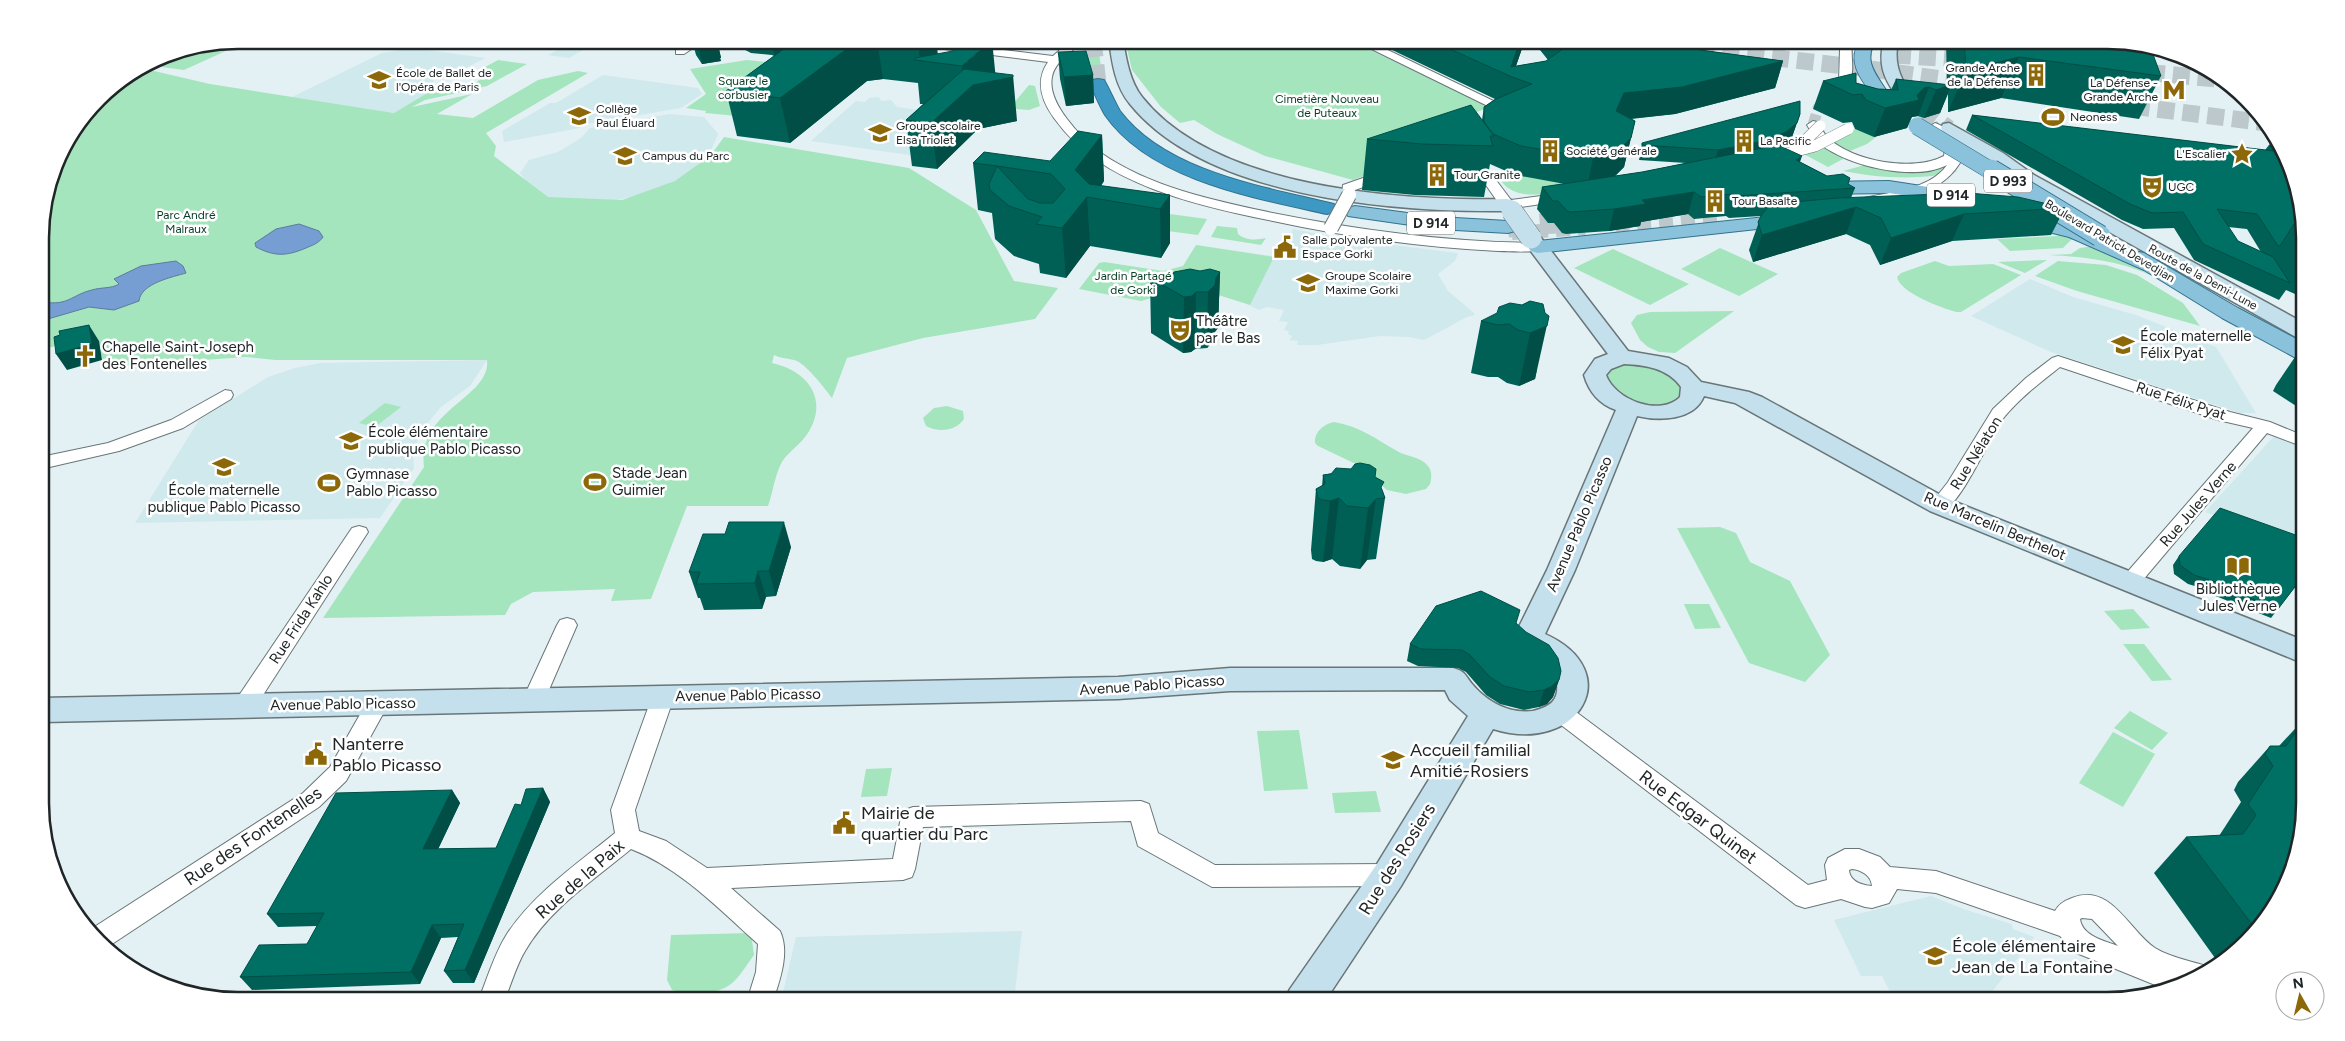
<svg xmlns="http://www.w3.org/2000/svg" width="2345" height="1041" viewBox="0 0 2345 1041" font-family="Figtree,sans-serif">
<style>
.built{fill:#d0e9ec}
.green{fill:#a4e5be}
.water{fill:#779ed2;stroke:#5d7a9f}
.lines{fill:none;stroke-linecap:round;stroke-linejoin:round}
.street-tunnel-far1{stroke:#bcc8cb;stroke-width:11;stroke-dasharray:11 5.5;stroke-linecap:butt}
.street-tunnel{stroke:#bcc8cb;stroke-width:14;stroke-dasharray:14 8;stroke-linecap:butt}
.secondary-tunnel{stroke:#bcc8cb;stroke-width:16;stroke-dasharray:16 8;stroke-linecap:butt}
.primary-tunnel{stroke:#bcc8cb;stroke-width:21;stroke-dasharray:21 11;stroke-linecap:butt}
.highway-tunnel{stroke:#bcc8cb;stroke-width:17;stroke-dasharray:17 8;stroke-linecap:butt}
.street-casing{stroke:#697678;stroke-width:2}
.secondary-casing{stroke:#697678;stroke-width:3}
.primary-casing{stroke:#33718c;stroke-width:2}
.highway-casing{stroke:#33718c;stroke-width:2}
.street{fill:#fff;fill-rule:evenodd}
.secondary{fill:#c5e0ed;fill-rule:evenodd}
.primary{fill:#8bc2db;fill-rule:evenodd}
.highway{fill:#3d99c3;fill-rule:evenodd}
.street-bridge-far1-casing{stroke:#697678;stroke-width:12;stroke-linecap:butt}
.street-bridge-casing{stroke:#697678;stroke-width:16;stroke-linecap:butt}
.secondary-bridge-casing{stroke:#697678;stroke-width:22;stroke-linecap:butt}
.primary-bridge-far1-casing{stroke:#33718c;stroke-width:18;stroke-linecap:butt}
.primary-bridge-casing{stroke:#33718c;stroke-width:23;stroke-linecap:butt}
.street-bridge-far1{stroke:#fff;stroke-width:11}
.street-bridge{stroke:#fff;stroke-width:14}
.secondary-bridge{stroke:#c5e0ed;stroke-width:21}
.primary-bridge-far1{stroke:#8bc2db;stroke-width:17}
.primary-bridge{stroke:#8bc2db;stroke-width:21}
.wall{fill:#006056;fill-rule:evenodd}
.shaded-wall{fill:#004e46}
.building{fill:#007064;stroke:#004e46;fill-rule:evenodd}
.labels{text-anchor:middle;stroke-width:5;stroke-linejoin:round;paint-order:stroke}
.far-poi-label{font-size:12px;fill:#202627;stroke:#fff;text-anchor:start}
.far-park-label{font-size:12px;fill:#063d24;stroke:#fff}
.far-street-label{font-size:12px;fill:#202627;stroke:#fff}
.shield{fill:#fff;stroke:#636768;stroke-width:1}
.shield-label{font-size:14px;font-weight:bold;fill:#202627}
.poi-label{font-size:15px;fill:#202627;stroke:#fff;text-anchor:start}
.street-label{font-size:15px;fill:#202627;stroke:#fff}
.near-poi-label{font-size:18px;fill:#202627;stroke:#fff;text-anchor:start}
.near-street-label{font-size:18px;fill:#202627;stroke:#fff}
.rim{fill:none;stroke:#202627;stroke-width:2.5}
</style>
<rect width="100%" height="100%" fill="#e3f1f4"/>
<g class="built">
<polygon points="576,40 600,40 569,58 548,55"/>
<polygon points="413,48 485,58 458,72 436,78 431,84 437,88 430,92 432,93 394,113 292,97 382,53"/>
<polygon points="603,75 698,88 702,94 681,108 581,125 580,128 504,142 502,131 550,103 556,103"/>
<polygon points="878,97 882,101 891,100 897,107 939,113 916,156 811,141 856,101 865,102 869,98"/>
<polygon points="669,114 704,117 718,134 711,150 686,177 642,195 606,202 539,198 520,173 529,160 558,152 581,138 590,128"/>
<polygon points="1293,229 1351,240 1458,253 1455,261 1438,274 1448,291 1473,312 1475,315 1467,317 1424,340 1409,337 1380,336 1317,345 1297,345 1298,341 1290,340 1292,336 1288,334 1289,331 1284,330 1288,322 1279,321 1284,310 1267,307 1259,310 1239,300 1215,294 1196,245 1279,257"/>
<polygon points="2030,279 2073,297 2136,315 2216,347 2256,413 2240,413 2051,352 1971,316"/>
<polygon points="487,360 470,386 441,407 421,431 413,454 414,468 380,518 135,523 199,420 268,377 295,368 320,363"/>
<polygon points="2277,433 2304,443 2304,549 2205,512"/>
<polygon points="1931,896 1966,910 2012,924 2013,929 2034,937 1985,1001 1895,1001 1882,976 1861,976 1834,920"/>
<polygon points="1022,931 1014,1001 781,1001 796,937"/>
</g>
<g class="green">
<polygon points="237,40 250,40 184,70 146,65 162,55"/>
<polygon points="408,40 434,40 461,44 450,50 408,45 411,42"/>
<polygon points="1125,40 1349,40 1491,107 1436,126 1408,160 1353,180 1265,156 1217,134 1194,120 1180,123 1161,107 1132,70"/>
<polygon points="1086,43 1098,43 1103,84 1088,85 1085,61"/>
<polygon points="498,60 527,64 487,86 466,91 463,87 474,84 482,78 481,74 476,72"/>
<polygon points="747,60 778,63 748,117 705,113 706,111 686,108 706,94 690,69"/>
<path d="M141 68 210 84 394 113 431 91 437 93 460 88 462 92 425 100 412 107 472 94 437 114 473 118 538 80 578 71 588 73 486 133 496 146 494 156 548 197 622 200 675 181 711 155 724 137 909 168 976 210 1014 281 1058 288 1035 319 923 338 847 358 832 398C824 388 806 363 794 360 787 358 782 359 774 355L772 363C808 371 829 399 808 433 801 444 787 453 782 462 775 474 773 492 768 506H687L651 599 611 601 615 589 533 592 511 604 505 615 323 618 424 467C417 409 491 398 487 360H275L246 357 105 367 95 335 41 350 40 224 60 150 107 89Z"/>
<polygon points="1029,85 1035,86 1040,106 1029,110 1016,109 1013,104"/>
<polygon points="1855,129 1876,137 1867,144 1850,151 1843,159 1828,167 1800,152 1831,141"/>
<path d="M1895 163 1958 171C1923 181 1878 178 1843 171L1865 165Z"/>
<path d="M1524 176 1570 184 1574 189C1551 192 1518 203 1502 182Z"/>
<polygon points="1147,211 1207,219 1198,235 1137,227"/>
<polygon points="2004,221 2079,239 2071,240 2063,248 2010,251 1997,239 2059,236"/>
<path d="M1217 226 1237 228 1238 234C1246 241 1257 240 1266 238L1261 245 1211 237Z"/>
<polygon points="1196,245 1274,257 1250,305 1215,294 1162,295 1141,301 1079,289 1099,263 1104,262 1163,271 1183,266"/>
<path d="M2101 245 2157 278C2122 261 2087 257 2049 255L2071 254 2080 248Z"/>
<polygon points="1720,248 1778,274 1739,296 1681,269"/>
<polygon points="1613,249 1689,284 1650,305 1574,268"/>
<polygon points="2047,260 2025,273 1998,262"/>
<path d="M1935 261 1949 266 1993 264 2021 275 1961 312H1956C1942 308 1900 293 1897 277L1901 273Z"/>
<polygon points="2058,261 2106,265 2137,275 2183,303 2200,326 2077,291 2035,276"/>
<polygon points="1734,311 1675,353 1659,352 1648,347 1640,340 1631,323 1637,315 1650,312"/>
<path d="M1646 362 1680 378 1682 399C1648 413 1637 404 1607 387L1605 373 1620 363Z"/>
<polygon points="385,403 401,407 375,427 359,423"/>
<path d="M947 406 963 411 964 419C956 431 939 433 926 426L923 418 934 408Z"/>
<path d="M1334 422C1359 426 1376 439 1397 451 1407 457 1420 456 1428 466 1432 471 1432 478 1430 484L1426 489 1406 494 1387 490 1358 465 1318 446 1315 443C1314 432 1324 424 1334 422Z"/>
<polygon points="1720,527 1736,533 1750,562 1790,581 1830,655 1805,682 1749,663 1677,528"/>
<polygon points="1684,604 1709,604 1721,628 1695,629"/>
<polygon points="2133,609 2150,628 2121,630 2104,611"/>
<polygon points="2123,644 2144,644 2172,680 2152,681"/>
<polygon points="2130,711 2168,733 2152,750 2114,728"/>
<polygon points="1299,730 1308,789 1264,791 1257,731"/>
<polygon points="2113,732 2155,754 2123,807 2079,783"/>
<polygon points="892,768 887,796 861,797 866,769"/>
<polygon points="1376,791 1381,812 1335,813 1332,793"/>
<path d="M751 933 754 955C736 980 732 992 699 993 689 994 682 994 672 990L667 980 671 935Z"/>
</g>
<g class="water">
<path d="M299 224 319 231 323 237C319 243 313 245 306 248 287 256 275 257 256 247L255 243 276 229Z"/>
<path d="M176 261 183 266 186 273C173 277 141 283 139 301L114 310 89 307 41 321V293H45L41 299 43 302C69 306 71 295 92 290 101 287 111 289 119 284L114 279 141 266Z"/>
</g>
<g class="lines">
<g class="street-tunnel-far1">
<polyline points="1910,101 1935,127"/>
<polyline points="1813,125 1818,108 1834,93"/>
</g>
<g class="street-tunnel">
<polyline points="1615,225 1717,215"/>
<polyline points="1512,233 1585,228"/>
</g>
<polyline class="secondary-tunnel" points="1904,95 1949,128"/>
<polyline class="primary-tunnel" points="1508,227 1591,220"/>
<g class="highway-tunnel">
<polyline points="1093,40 1098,84"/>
<polyline points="1623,40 1871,69 1984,85"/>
<polyline points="1894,55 1983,61"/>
<polyline points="2123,70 2226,80"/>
<polyline points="2108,103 2267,123"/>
</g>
<defs>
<g id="street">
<polygon points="692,40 705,40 684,54 676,54 676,50"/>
<path d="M891 40H922L1053 56 1071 40H1082C1073 53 1055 60 1052 77 1049 92 1058 107 1067 119 1077 132 1088 144 1101 153 1150 187 1212 200 1268 212 1357 230 1447 242 1538 243L1545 247C1540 254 1508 251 1498 251 1422 247 1347 237 1273 221 1233 213 1192 204 1153 189 1112 173 1080 154 1054 118 1041 100 1035 81 1048 62L896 43Z"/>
<polygon points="1353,40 1367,40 1508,108 1502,112 1498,111"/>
<path d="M1843 40H1853C1849 54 1856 70 1849 83L1845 84 1839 81 1840 50Z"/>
<path d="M1813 121 1817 122C1821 127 1824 134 1828 138 1854 162 1914 172 1944 156L1946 143 1929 127 1935 123C1945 126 1955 136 1959 146L1957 153 1963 157C1946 193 1906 198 1870 205L1863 201 1865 198C1893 191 1929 190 1947 165 1914 182 1848 166 1820 144 1815 140 1811 131 1807 125Z"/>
<polygon points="1473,154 1477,155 1511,200 1563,193 1570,197 1563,201 1507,209 1502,208 1467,158"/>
<polygon points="1386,170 1392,174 1391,177 1355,190 1354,198 1344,198 1342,195 1343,185"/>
<path d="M2058 356 2230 412 2270 422 2304 436V447L2267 433 2137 587 2130 589 2123 587 2120 582 2123 577 2253 428 2218 420 2060 367C2041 382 2021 397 2005 416 1990 436 1963 501 1944 510 1940 511 1936 510 1932 509L1930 505 1948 482 1993 409 2026 378 2052 358Z"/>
<polygon points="225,390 231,391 233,395 231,399 183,428 119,451 41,469 41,457 108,443 171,420"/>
<polygon points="359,526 366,528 368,532 252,712 244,714 236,712 233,706 236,700 352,528"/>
<polygon points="567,618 574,620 577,625 545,699 542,705 534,707 526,705 523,699 557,625 560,620"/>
<path d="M663 689 671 691 674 697 635 810 639 831 666 841 707 868 893 859 901 817 905 810 913 807 1141 801 1149 804 1158 833 1215 865 1389 864 1398 867 1401 875 1398 883 1389 886 1212 887 1138 846 1131 821 923 827 915 869 912 877 903 880 731 888 780 931C790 952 780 980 773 1001H747L756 972 758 944C719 909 680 868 631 849 595 879 549 909 525 951 516 966 511 985 504 1001H478C487 980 494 954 507 934 534 893 577 864 615 833L611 810 652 697 655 691Z"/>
<polygon points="378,695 386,697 389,703 346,781 319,807 106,948 88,931 303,793 330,767 370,697"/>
<path d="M1560 704 1568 706 1808 885 1827 880 1825 865 1828 858 1845 849H1859L1880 857 1890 867 1936 871 2055 911C2059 904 2064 901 2072 898 2111 882 2129 931 2155 948 2171 958 2192 961 2209 967L2211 971 2170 991 2074 952 2060 936 1936 893 1897 889 1889 903 1872 908 1865 907 1841 899 1805 908 1796 905 1552 718 1549 712 1552 706ZM1852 869C1861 870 1871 875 1872 886 1862 885 1850 882 1849 870ZM2082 918 2092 919 2118 946C2105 941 2082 936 2080 919Z"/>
</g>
<g id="secondary">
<path d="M1109 40H1123C1126 59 1130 82 1142 97 1215 189 1399 201 1507 199L1514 201 1521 211 1519 215C1511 217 1507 217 1502 211 1390 212 1205 197 1130 104 1115 86 1112 62 1109 40Z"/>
<path d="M1884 40H1898C1894 61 1898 75 1910 92L1908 95H1896C1883 77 1878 63 1884 40Z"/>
<polygon points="1949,123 2003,153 2034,175 2304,323 2304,338 2296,337 2022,183 1991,161 1943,132 1941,128 1943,124"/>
<path d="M1531 232 1538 234 1628 351 1669 358 1687 367 1701 382 1749 392 1762 397 1948 499 2305 641V664L1930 511 1735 403 1704 396C1694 421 1659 421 1637 416L1575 570 1545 634C1628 671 1579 756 1493 729L1401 886 1325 1001H1284L1290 989 1377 864 1468 716 1450 700 1445 690 1230 691 1118 699 42 722 41 698 1118 677 1230 668H1453C1466 672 1464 674 1472 684 1487 702 1509 714 1533 711 1541 709 1551 706 1555 698 1559 691 1557 679 1554 672 1546 654 1522 654 1513 639L1547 570 1616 410C1599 404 1589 392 1584 375L1595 359 1608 354 1521 238 1524 234ZM1624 364C1645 365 1668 368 1681 387L1680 397C1660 417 1615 400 1606 375L1611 369Z"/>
</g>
<g id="primary">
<path d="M1860 40H1876C1863 60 1875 73 1886 90L1884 94H1872C1859 77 1847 60 1860 40Z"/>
<polygon points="1889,181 1980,195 1987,197 1990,201 1987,205 1980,207 1889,193 1820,194 1813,192 1810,188 1813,184 1820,182"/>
<polygon points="1355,206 1438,217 1508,221 1515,223 1518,227 1515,231 1508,233 1438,229 1348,216 1345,212 1348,208"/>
<polygon points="2020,213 2083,229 2135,251 2144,253 2238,308 2304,343 2304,360 2296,358 2222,318 2144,270 2069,237 2013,223 2010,219 2013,215"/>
<polygon points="1795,214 1802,216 1805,220 1802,224 1538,253 1531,251 1528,247 1531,243 1538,241"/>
</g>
<path id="highway" d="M1098 79 1104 80C1110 90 1114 101 1120 111 1166 172 1265 187 1334 204L1337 208 1334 212 1327 214C1255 198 1150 180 1105 115 1099 105 1095 94 1090 84L1092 80Z"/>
</defs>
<use href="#street" class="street-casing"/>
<use href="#secondary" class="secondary-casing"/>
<use href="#primary" class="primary-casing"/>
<use href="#highway" class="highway-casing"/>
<use href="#street" class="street"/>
<use href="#secondary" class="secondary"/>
<use href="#primary" class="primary"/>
<use href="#highway" class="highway"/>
<defs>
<g id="street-bridge-far1">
<polyline points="1798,148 1820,126"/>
<polyline points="1770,158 1815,146 1848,129"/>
</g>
<polyline id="street-bridge" points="1331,228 1349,195"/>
<polyline id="secondary-bridge" points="1512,211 1531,238"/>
<polyline id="primary-bridge-far1" points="1917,126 1993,172"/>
<polyline id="primary-bridge" points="1991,170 2100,236"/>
</defs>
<use href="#street-bridge-far1" class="street-bridge-far1-casing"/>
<use href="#street-bridge" class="street-bridge-casing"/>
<use href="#secondary-bridge" class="secondary-bridge-casing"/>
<use href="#primary-bridge-far1" class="primary-bridge-far1-casing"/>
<use href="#primary-bridge" class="primary-bridge-casing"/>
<use href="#street-bridge-far1" class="street-bridge-far1"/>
<use href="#street-bridge" class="street-bridge"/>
<use href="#secondary-bridge" class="secondary-bridge"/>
<use href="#primary-bridge-far1" class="primary-bridge-far1"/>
<use href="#primary-bridge" class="primary-bridge"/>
</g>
<g class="wall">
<polygon points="692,40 717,40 721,58 720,58 721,61 702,64 696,55"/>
<polygon points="726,40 936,40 937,54 995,73 1017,121 978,129 937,169 912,166 906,120 923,104 920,104 918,83 883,79 867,81 790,143 737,136 726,91 774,56 772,55 751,53"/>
<polygon points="1391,40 1525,40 1516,66 1546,61 1548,60 1532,40 1691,40 1690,46 1700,50 1783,61 1775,88 1675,114 1631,119 1635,121 1624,167 1615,176 1642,172 1686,163 1639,160 1642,143 1800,114 1792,137 1780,146 1800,162 1827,176 1848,184 1855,188 1851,198 2065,208 2051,235 1952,241 1880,265 1870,245 1846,234 1753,262 1749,250 1761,216 1729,218 1726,216 1694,219 1688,214 1641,222 1640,226 1609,231 1566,234 1562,233 1554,223 1548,223 1537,209 1542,187 1565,184 1515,175 1490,164 1484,197 1415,195 1362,190 1367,139 1482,120 1484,107 1495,99 1390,49"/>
<polygon points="1946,40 2108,40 2161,76 2139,119 2001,98 1948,112 1948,94 1940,113 1924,118 1918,116 1912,117 1907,128 1874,137 1855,129 1852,122 1843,123 1813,109 1823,81 1856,83 1878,89 1891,90 1896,79 1947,85"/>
<polygon points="1058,52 1093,75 1094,103 1066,106 1060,79"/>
<path d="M1972 115 2265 150 2269 145 2290 162 2303 212 2304 298 2286 290 2279 300 2194 260 2174 228 2143 229 2122 220 1966 130ZM2228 227 2247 229 2261 252 2238 241Z"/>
<polygon points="1102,135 1104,181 1101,186 1170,195 1170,243 1161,258 1090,246 1066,278 1040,273 1039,264 1014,256 995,239 992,213 978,210 973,163 1050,161"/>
<polygon points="1220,272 1218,328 1214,333 1213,341 1207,348 1195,349 1191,352 1183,353 1151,333 1150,278 1170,277"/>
<polygon points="1530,301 1537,369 1535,379 1519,386 1507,383 1498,377 1488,377 1471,373 1481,321 1522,305"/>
<polygon points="2299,351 2304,353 2304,411 2273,391 2276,385"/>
<polygon points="1351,469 1375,477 1383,492 1385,498 1376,559 1367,560 1360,569 1340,566 1332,559 1323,562 1316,561 1312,559 1311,550 1316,489 1322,486 1323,475"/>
<polygon points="725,534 791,547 776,596 766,597 762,609 704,610 700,598 698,598 689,572"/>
<polygon points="2179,556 2304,575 2271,618 2213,595 2215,592 2188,584 2174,574 2173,565"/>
<polygon points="1516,623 1559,680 1553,697 1547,704 1539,707 1524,710 1500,704 1486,695 1466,672 1458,668 1418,666 1407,661 1410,644"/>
<polygon points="2305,718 2305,804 2257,931 2220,965 2154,873 2186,837 2219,836 2241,802 2234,790 2238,782 2270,746 2279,746"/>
<polygon points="543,788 550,802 474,983 453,983 444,971 458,937 441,938 420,984 252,990 240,977 307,944 317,926 278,927 267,914 452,790 460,803 438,849 496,848 521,805"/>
</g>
<g class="shaded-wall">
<polygon points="715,40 717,40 721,58 720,58 721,61 702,64 698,45"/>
<polygon points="859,40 877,40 883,79 867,81 790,143 780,98"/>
<polygon points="908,40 936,40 939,63 920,61 918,41"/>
<polygon points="992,40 996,80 1013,75 1017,121 978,129 937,169 931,123 964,93 962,66"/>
<polygon points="1520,40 1525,40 1512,77 1511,67"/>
<polygon points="783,43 786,55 775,57 772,45"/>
<polygon points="2019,57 2001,98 1948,112 1966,70"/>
<polygon points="1783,61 1775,88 1675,114 1617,120 1616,111 1624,93"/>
<polygon points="1093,75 1094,103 1066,106 1064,77"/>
<polygon points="1951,85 1940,113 1924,118 1936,90"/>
<polygon points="1929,87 1918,116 1912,117 1911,118 1907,128 1874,137 1885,108 1917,95 1924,88"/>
<polygon points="1800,114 1792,137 1781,146 1758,155 1713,165 1718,150"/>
<polygon points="1635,121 1624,167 1606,185 1587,188 1593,158"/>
<polygon points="1102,135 1104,181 1092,198 1087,197 1090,246 1066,278 1062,228 1075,170"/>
<polygon points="1802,156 1795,177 1796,160"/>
<polygon points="1694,192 1688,214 1641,222 1640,226 1609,231 1614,209 1642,200"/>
<polygon points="1170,195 1170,243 1161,258 1160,209"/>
<polygon points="1856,207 1846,234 1753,262 1762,235"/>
<polygon points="1964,214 1952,241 1880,265 1891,238"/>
<polygon points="1220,272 1218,328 1214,333 1213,341 1207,348 1208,292 1216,278"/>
<polygon points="1196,292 1195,349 1191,352 1183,353 1184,297"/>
<polygon points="1549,316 1535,379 1519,386 1530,333"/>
<polygon points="89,325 99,341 102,360 67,370 56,354"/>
<polygon points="1339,498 1332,559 1323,562 1330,501"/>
<polygon points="1376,499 1367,560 1360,569 1368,508"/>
<polygon points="784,522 791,547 776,596 769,571"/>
<polygon points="758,571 766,597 762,609 755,583"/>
<polygon points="1559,680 1553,697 1547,704 1539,707 1544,690"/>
<polygon points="543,788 550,802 474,983 465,970"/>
<polygon points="452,790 460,803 432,862 423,849"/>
<polygon points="432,925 441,938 420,984 411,972"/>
</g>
<g class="building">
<polygon points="694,40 715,40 716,42 698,45"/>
<polygon points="746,40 783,40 783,43 782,44 772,45 769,42 748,41"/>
<polygon points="796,40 859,40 780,98 726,91"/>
<polygon points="966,40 992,40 962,66 915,60 915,58 953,51"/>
<polygon points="1430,40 1520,40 1511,67 1546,61 1564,48 1558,40 1691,40 1690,46 1700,47 1700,50 1783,61 1682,87 1624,93 1616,111 1635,121 1631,138 1613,156 1593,158 1521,146 1493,134 1484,122 1484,107 1496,99 1532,84 1512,77"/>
<polygon points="1964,40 2108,40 2151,49 2161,76 2019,57 1966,70"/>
<polygon points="1086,51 1093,75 1064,77 1058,52"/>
<polygon points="964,69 1013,75 1013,77 973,85 931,123 906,120"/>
<polygon points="1856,73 1856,83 1878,89 1898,90 1896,79 1951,85 1936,90 1929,87 1924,88 1917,95 1919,100 1885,108 1866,100 1862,94 1853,95 1823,81"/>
<polygon points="1800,101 1800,114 1797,123 1786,132 1763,141 1718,150 1642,145 1642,143"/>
<polygon points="1471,105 1494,136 1490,136 1493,146 1422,144 1367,139"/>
<polygon points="1972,115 2274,151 2269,145 2281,146 2290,162 2303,210 2280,246 2278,246 2257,214 2217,209 2238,241 2273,257 2290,283 2203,244 2183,212 2152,213 2130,204"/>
<path d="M1078 131 1102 135 1075 170 1089 184 1170 195 1160 209 1087 197 1062 228 1036 224 1042 217 1009 206 990 190 989 184 997 166 973 163 984 152 1050 161ZM997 166 1051 174 1065 189 1053 203H1040L1028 199Z"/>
<polygon points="1778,145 1802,156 1796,160 1827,176 1843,174 1850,178 1848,184 1855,188 1736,196 1733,194 1701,197 1694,192 1642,200 1646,204 1614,209 1571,212 1567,211 1558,201 1553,201 1542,187 1642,172"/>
<polygon points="1967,193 2018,197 2065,208 1964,214 1891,238 1881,218 1856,207 1762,235 1758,222 1762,214 1771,204 1838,198"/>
<polygon points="1190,269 1200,271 1210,269 1220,272 1216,278 1215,285 1208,292 1196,292 1192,296 1184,297 1150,278 1170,277 1174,272"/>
<polygon points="1530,301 1543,304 1545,313 1549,316 1547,326 1530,333 1518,330 1509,324 1498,325 1481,321 1497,313 1499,307 1510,303 1522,305"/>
<polygon points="89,325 92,344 56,354 54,337 60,335 59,331"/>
<polygon points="2299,351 2304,353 2304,361 2296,357"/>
<polygon points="1360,463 1370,465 1376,469 1375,477 1384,482 1381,487 1385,498 1376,499 1368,508 1347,506 1339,498 1330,501 1322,500 1318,498 1316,489 1325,484 1323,475 1331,474 1336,468 1351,469 1355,464"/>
<polygon points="2220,508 2304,538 2304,575 2278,609 2220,586 2222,584 2194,575 2180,565 2179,556"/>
<polygon points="729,522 784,522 769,571 758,571 755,583 696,584 700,572 689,572 703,534 725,534"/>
<polygon points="1481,591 1520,610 1516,623 1526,632 1549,645 1558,658 1561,671 1559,680 1552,686 1544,690 1529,692 1504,686 1490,677 1470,655 1462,650 1421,649 1410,644 1436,606"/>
<polygon points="2305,719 2305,804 2291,876 2257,931 2186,837 2243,834 2256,815 2248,804 2273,766 2265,754 2270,746 2286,746"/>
<polygon points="543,788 465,970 444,971 464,924 432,925 411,972 240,977 259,945 307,944 324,913 267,914 336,793 452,790 423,849 496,848 515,804 521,805 526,789"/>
</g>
<defs>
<symbol id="building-bare" viewBox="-9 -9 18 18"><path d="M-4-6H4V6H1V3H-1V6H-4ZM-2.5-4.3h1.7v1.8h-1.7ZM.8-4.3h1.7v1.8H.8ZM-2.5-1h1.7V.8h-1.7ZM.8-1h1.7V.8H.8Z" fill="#8c6809" stroke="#fff" stroke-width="2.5" paint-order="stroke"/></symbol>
<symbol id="school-bare" viewBox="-9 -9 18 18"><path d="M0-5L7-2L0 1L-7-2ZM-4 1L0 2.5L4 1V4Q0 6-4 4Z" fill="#8c6809" stroke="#fff" stroke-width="2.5" paint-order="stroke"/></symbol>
<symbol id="metro-bare" viewBox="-9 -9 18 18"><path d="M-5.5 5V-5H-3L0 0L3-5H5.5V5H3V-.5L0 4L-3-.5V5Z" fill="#8c6809" stroke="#fff" stroke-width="2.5" paint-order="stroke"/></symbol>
<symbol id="stadium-bare" viewBox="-9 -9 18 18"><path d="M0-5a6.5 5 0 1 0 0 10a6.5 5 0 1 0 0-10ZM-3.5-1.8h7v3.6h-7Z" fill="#8c6809" stroke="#fff" stroke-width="2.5" paint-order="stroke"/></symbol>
<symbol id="sight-bare" viewBox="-9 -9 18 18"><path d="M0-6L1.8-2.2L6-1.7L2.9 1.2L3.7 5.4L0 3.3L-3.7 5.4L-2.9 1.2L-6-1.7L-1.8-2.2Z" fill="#8c6809" stroke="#fff" stroke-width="2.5" paint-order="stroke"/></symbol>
<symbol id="university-bare" viewBox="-9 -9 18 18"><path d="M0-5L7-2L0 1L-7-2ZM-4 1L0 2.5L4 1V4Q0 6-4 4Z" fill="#8c6809" stroke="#fff" stroke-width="2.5" paint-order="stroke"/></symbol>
<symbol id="theatre-bare" viewBox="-9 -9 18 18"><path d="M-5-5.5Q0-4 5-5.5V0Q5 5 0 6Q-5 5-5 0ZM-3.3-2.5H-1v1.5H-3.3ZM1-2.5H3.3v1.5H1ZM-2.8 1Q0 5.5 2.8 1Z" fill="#8c6809" stroke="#fff" stroke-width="2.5" paint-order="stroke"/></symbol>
<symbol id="civic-bare" viewBox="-9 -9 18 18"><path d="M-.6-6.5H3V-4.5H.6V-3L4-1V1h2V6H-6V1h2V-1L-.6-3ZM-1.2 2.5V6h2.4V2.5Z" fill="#8c6809" stroke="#fff" stroke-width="2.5" paint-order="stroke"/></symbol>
<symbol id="church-bare" viewBox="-9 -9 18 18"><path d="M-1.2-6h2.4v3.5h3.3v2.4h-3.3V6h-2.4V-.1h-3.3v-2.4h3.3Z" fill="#8c6809" stroke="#fff" stroke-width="2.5" paint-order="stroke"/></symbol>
<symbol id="library-bare" viewBox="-9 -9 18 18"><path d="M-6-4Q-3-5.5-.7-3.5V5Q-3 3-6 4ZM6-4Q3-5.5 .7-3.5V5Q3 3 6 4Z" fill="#8c6809" stroke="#fff" stroke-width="2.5" paint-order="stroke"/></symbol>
</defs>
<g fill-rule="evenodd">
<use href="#building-bare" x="2020" y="59" width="32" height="32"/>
<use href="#school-bare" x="363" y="64" width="32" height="32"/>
<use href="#metro-bare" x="2158" y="74" width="32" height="32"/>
<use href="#school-bare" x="563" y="100" width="32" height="32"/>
<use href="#stadium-bare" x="2037" y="101" width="32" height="32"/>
<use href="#school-bare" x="864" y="117" width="32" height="32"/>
<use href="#building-bare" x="1728" y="125" width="32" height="32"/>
<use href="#building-bare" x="1534" y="135" width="32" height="32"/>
<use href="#sight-bare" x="2226" y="138" width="32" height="32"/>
<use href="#university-bare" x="609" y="140" width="32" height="32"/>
<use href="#building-bare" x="1421" y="159" width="32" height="32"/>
<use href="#theatre-bare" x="2136" y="171" width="32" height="32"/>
<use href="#building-bare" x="1699" y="185" width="32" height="32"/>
<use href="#civic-bare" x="1269" y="231" width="32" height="32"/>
<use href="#school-bare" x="1292" y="267" width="32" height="32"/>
<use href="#theatre-bare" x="1164" y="314" width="32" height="32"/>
<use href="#school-bare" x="2107" y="329" width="32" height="32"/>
<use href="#church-bare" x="69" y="340" width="32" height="32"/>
<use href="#school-bare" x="335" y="425" width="32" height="32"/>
<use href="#school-bare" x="208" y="451" width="32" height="32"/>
<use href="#stadium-bare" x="579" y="466" width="32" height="32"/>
<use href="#stadium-bare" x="313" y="467" width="32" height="32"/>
<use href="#library-bare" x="2222" y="550" width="32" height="32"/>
<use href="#civic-bare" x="300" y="738" width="32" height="32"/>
<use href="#school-bare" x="1377" y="744" width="32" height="32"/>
<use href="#civic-bare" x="828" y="807" width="32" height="32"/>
<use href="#school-bare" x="1919" y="940" width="32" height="32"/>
</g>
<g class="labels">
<g class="far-poi-label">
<text x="2020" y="72" text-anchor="end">Grande Arche<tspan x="2020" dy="14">de la Défense</tspan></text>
<text x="396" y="77">École de Ballet de<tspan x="396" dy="14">l'Opéra de Paris</tspan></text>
<text x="2158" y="87" text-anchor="end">La Défense -<tspan x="2158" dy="14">Grande Arche</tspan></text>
<text x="596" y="113">Collège<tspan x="596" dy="14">Paul Éluard</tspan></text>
<text x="2070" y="121">Neoness</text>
<text x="896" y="130">Groupe scolaire<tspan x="896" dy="14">Elsa Triolet</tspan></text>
<text x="1760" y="145">La Pacific</text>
<text x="1566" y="155">Société générale</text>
<text x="2226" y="158" text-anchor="end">L'Escalier</text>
<text x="642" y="160">Campus du Parc</text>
<text x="1454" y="179">Tour Granite</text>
<text x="2168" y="191">UGC</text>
<text x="1732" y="205">Tour Basalte</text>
<text x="1302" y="244">Salle polyvalente<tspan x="1302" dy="14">Espace Gorki</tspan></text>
<text x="1325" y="280">Groupe Scolaire<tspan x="1325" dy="14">Maxime Gorki</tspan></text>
</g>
<g class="far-park-label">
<text x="743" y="85">Square le<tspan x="743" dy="14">corbusier</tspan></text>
<text x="1327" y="103">Cimetière Nouveau<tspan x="1327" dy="14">de Puteaux</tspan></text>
<text x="186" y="219">Parc André<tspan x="186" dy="14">Malraux</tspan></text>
<text x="1133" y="280">Jardin Partagé<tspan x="1133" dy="14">de Gorki</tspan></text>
</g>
<g class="far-street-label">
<text transform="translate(2110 241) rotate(31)" y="4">Boulevard Patrick Devedjian</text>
<text transform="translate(2203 277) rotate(29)" y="4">Route de la Demi-Lune</text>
</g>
<g class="shield">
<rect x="1984" y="169.5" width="48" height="23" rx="4"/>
<rect x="1927" y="183.5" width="48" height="23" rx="4"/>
<rect x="1407" y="211.5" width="48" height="23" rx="4"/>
</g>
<g class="shield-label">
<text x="2008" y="186">D 993</text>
<text x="1951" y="200">D 914</text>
<text x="1431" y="228">D 914</text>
</g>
<g class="poi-label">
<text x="1196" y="326">Théâtre<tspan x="1196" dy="17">par le Bas</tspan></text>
<text x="2140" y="341">École maternelle<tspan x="2140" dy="17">Félix Pyat</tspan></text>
<text x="102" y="352">Chapelle Saint-Joseph<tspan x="102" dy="17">des Fontenelles</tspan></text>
<text x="368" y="437">École élémentaire<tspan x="368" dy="17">publique Pablo Picasso</tspan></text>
<text x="612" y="478">Stade Jean<tspan x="612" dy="17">Guimier</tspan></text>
<text x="346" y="479">Gymnase<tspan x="346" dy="17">Pablo Picasso</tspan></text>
<text x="224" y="495" text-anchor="middle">École maternelle<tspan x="224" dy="17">publique Pablo Picasso</tspan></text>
<text x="2238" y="594" text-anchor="middle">Bibliothèque<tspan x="2238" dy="17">Jules Verne</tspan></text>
</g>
<g class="street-label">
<text transform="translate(2181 401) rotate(18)" y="5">Rue Félix Pyat</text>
<text transform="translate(1976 453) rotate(-58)" y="5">Rue Nélaton</text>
<text transform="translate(2198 504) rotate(-49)" y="5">Rue Jules Verne</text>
<text transform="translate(1579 524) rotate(-67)" y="5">Avenue Pablo Picasso</text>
<text transform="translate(1995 526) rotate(23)" y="5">Rue Marcelin Berthelot</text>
<text transform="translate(301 619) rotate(-57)" y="5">Rue Frida Kahlo</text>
<text transform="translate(1152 685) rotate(-4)" y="5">Avenue Pablo Picasso</text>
<text transform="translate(748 695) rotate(-1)" y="5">Avenue Pablo Picasso</text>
<text transform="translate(343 704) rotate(-1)" y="5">Avenue Pablo Picasso</text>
</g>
<g class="near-poi-label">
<text x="332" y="750">Nanterre<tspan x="332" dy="21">Pablo Picasso</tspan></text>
<text x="1410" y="756">Accueil familial<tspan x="1410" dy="21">Amitié-Rosiers</tspan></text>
<text x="861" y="819">Mairie de<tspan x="861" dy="21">quartier du Parc</tspan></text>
<text x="1952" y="952">École élémentaire<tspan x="1952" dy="21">Jean de La Fontaine</tspan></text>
</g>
<g class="near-street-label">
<text transform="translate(1698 817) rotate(37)" y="6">Rue Edgar Quinet</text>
<text transform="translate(253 836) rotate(-34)" y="6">Rue des Fontenelles</text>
<text transform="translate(1397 859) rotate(-58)" y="6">Rue des Rosiers</text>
<text transform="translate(580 879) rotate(-41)" y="6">Rue de la Paix</text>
</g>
</g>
<path d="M0 0H2345V1041H0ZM238 49H2107A189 189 0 0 1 2296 238V803A189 189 0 0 1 2107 992H238A189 189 0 0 1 49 803V238A189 189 0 0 1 238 49Z" fill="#fff" fill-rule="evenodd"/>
<path class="rim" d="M238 49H2107A189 189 0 0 1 2296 238V803A189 189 0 0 1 2107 992H238A189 189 0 0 1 49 803V238A189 189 0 0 1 238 49Z"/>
<g transform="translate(2300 996) rotate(352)"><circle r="24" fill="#ffffff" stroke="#a6a8a9"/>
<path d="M0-4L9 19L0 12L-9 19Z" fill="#8c6809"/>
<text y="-8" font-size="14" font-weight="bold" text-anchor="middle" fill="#202627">N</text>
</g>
</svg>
